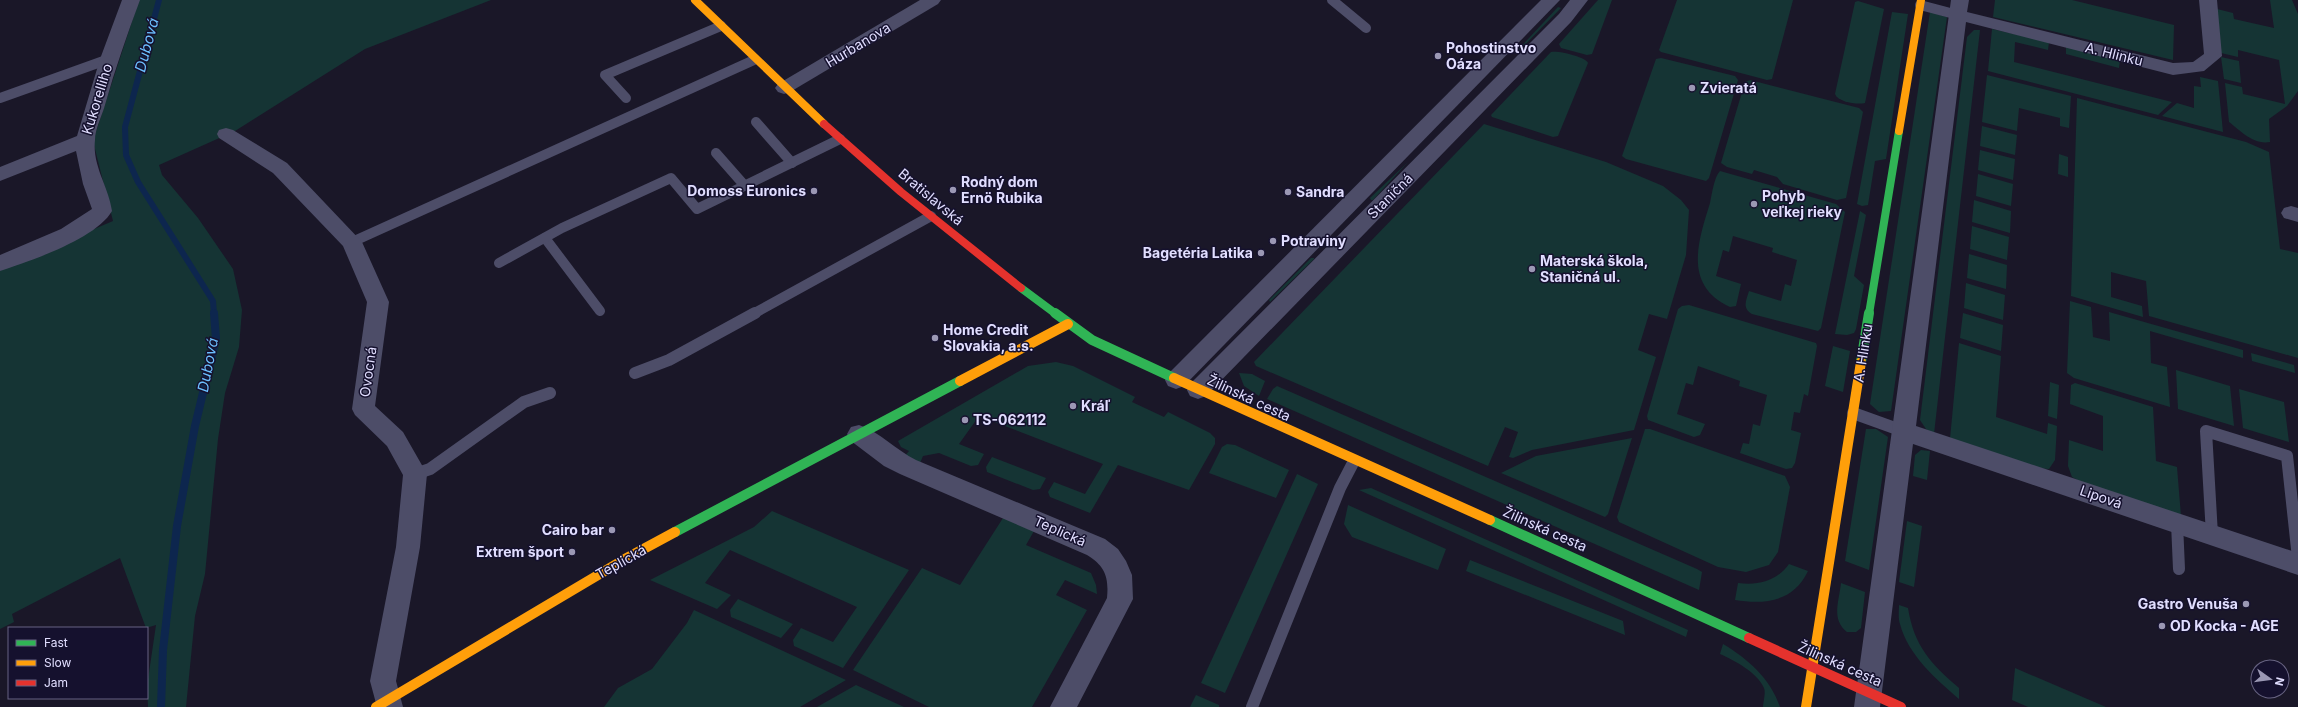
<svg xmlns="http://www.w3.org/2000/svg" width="2298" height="707" viewBox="0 0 2298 707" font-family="Inter,sans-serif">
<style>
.green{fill:#153434}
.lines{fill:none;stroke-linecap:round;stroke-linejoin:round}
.stream-far1{stroke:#0d264e;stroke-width:6}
.stream{stroke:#0d264e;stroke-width:8}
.lane-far1{stroke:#4d4d68;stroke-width:10}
.lane{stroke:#4d4d68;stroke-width:12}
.street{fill:#4d4d68;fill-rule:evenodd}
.fast-far1{stroke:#30b455;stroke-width:8}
.fast{stroke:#30b455;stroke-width:10}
.slow-far1{stroke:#ff9f0a;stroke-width:8}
.slow{stroke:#ff9f0a;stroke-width:10}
.jam-far1{stroke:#e5322d;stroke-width:8}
.jam{stroke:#e5322d;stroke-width:10}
.poi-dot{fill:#9b98b4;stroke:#15112e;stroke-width:1.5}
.labels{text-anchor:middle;stroke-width:3;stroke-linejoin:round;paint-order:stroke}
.street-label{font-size:14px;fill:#e1deff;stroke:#15112e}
.poi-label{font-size:14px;font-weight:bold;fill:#e1deff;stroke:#15112e;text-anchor:start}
.water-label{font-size:15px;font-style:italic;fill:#6cbfff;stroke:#15112e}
</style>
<rect width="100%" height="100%" fill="#1a1728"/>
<g class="green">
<polygon points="139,0 491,0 365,49 235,131 159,165 162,175 198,218 233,269 242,310 239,347 225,393 218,439 205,574 195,616 186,707 148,707 147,686 156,625 146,628 120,558 12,614 14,622 0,629 0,269 113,221 93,141"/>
<polygon points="1598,0 1612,0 1592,54 1587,55 1561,48 1559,44"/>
<polygon points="1677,0 1793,0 1772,79 1767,80 1661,52 1659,50"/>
<polygon points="1995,0 2072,0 2174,25 2173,60 1993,17"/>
<path d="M2270 0H2292L2298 14V91L2287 106 2269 119 2270 142C2253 145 2241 131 2229 122L2225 83 2242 87 2243 94 2285 104 2279 60 2238 50V57L2221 53 2217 9 2233 13 2234 19 2274 28Z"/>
<path d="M1858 1 1884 9 1865 103C1857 105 1838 102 1835 94L1855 2Z"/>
<polygon points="1558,7 1561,8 1516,54 1515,53"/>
<polygon points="1892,12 1908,14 1886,159 1875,161 1868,205 1862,206 1857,204"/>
<polygon points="1930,12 1947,17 1891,411 1879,412 1870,404"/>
<polygon points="1992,29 2049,42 2048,50 2015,42 2014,62 2172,102 2158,115 1988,71"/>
<polygon points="1974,30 1980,30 1934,434 1926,429 1920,420 1967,37"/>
<polygon points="2066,46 2120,60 2119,68 2066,54"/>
<path d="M1551 52C1558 50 1586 57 1588 63L1558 136 1553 137 1492 117 1491 115Z"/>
<polygon points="2221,57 2239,61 2241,83 2224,79"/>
<polygon points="1661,58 1735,76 1738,80 1709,178 1706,181 1626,159 1622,156 1656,59"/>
<polygon points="1987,75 2071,96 2069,128 2060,126 2060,118 2019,108 2017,131 1982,122"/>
<polygon points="2200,77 2218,81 2223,132 2162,116 2177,103 2194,108 2194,86 2201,87"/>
<polygon points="1750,80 1859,108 1863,112 1846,198 1837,200 1783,184 1777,177 1754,170 1752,174 1727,167 1721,163 1745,82"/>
<polygon points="2077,98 2246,142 2269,152 2280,249 2298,253 2298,358 2149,316 2146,281 2111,272 2111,297 2142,306 2143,317 2071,296"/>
<polygon points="1484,124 1606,162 1663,186 1681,200 1689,210 1686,255 1667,319 1649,314 1638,350 1656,357 1634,430 1532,450 1513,458 1509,457 1518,432 1505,427 1488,466 1256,366 1254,362"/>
<polygon points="1982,126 2017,135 2015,155 1980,146"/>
<polygon points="1980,150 2015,159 2013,180 1978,170"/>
<polygon points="2059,154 2068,157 2068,177 2058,174"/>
<polygon points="1408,162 1373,200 1371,200 1370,198"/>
<path d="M1720 171 1836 204 1845 212 1821 328 1818 331 1752 314C1742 308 1746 301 1749 291L1781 301 1785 284 1791 286 1797 260 1772 252 1773 248 1733 236 1729 252 1723 250 1716 276 1741 284 1736 306 1730 307C1683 285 1698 242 1710 203 1712 194 1714 177 1720 171Z"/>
<polygon points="1978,174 2013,184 2011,206 1976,196"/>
<polygon points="1974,200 2011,211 2010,233 1972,222"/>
<polygon points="1860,211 1866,215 1854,276 1864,285 1856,329 1854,333 1847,335 1835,334"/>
<polygon points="1972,226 2009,237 2007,260 1970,249"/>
<polygon points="1969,254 2007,265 2006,289 1967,278"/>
<polygon points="1311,258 1314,258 1314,259 1270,302 1269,300"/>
<polygon points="1966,283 2005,295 2003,320 1964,308"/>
<polygon points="2070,301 2091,307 2093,337 2110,341 2109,312 2243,350 2243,358 2150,331 2151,363 2167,367 2170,407 2074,378 2067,373"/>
<polygon points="1689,305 1816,343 1817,346 1808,396 1804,394 1800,413 1794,412 1791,430 1801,433 1795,463 1792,468 1786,469 1740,453 1743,443 1749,444 1753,424 1760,426 1767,395 1739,386 1740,381 1698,366 1693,385 1686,383 1677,414 1705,424 1700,435 1694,437 1648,420 1647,416 1678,309 1682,306"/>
<polygon points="1963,313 2003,325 2001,351 1960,338"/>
<polygon points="1959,343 2001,356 1996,417 2047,434 2048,423 2057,426 2055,460 2049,469 2036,468 1950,439"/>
<polygon points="1833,346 1850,351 1843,392 1825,386"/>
<polygon points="2251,353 2294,365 2295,373 2252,361"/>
<polygon points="1056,362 1073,366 1135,397 1132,402 1164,417 1168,412 1210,433 1215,438 1215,444 1189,490 1118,465 1090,513 1050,497 1048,492 1054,482 1085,494 1103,464 979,416 959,444 984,454 978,465 971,466 939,453 923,456 920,463 904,457 909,451 901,447 898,441 1028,366"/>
<polygon points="2176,370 2230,386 2234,426 2178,409"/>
<polygon points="1239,373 1252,374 1265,381 1259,396 1244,386"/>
<polygon points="2050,382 2059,385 2057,419 2048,416"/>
<polygon points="2075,383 2153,407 2156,461 2177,467 2181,516 2087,485 2072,477 2068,466 2069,440 2103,451 2103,416 2070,404 2071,385"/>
<polygon points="1277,386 1697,569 1702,572 1699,590 1267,399 1273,389"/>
<polygon points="2239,389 2284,402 2289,442 2243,428"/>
<polygon points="1645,429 1650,429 1785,476 1790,487 1778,552 1769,565 1746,572 1718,567 1619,522 1617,517"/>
<polygon points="1866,429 1876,429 1888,437 1869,570 1845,561"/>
<polygon points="1632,438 1608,514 1605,517 1501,473 1536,456"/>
<polygon points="1227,444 1235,445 1289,470 1276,498 1209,473 1222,447"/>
<polygon points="1921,450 1930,451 1927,480 1913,476 1915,455"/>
<polygon points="992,457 1046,478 1040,489 1033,490 987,472 986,467"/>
<polygon points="1297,474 1318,484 1225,693 1201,683"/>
<polygon points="1371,488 1688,630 1686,637 1359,490"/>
<polygon points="1348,505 1446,549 1438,570 1352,537 1344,524"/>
<polygon points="772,511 909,570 843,668 794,646 793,640 801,628 833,642 857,607 730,550 705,583 731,595 717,609 650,580 754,527"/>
<polygon points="1003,518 1034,531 1026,545 1091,573 1096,585 1097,594 1065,580 1056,595 1087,610 1032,707 929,707 853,670 922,568 960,585"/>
<polygon points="1907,521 1922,526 1914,587 1899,582"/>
<polygon points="1470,560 1623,621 1625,635 1466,571"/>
<path d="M1789 564 1808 571C1794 601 1766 605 1735 600L1738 583C1758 586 1777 581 1789 564Z"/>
<path d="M1841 583 1865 592 1861 628 1856 632H1847C1831 619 1839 602 1841 583Z"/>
<polygon points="738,599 793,624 781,638 731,617 730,610"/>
<path d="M1899 605 1908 608C1914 646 1931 664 1959 688V699C1936 679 1908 655 1900 624 1898 618 1899 611 1899 605Z"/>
<polygon points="694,610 846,680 800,707 604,707 618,688 652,669 687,623"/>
<path d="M1723 644C1748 659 1770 678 1780 707H1763C1763 702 1766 693 1764 688 1757 672 1735 661 1720 654Z"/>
<polygon points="2015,668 2106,707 2028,707 2012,700"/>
<polygon points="856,685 904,707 817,707"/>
<polygon points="1196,695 1219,705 1219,707 1190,707"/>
</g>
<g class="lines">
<polyline class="stream-far1" points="159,0 125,127 126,155 138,182 213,301 214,314"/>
<polyline class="stream" points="161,707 163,650 177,526 195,426 216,339 214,313"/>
<g class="lane-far1">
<polyline points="1332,0 1366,28"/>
<polyline points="1920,5 1958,15"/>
<polyline points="0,98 109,59"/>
<polyline points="626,98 605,75 721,26"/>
<polyline points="756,122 792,163"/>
<polyline points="716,153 745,186"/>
<polyline points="545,238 600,311"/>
<polyline points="352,242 754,60"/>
<polyline points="499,263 562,228 671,178 697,209 840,139"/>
<polyline points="753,314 931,216"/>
</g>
<g class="lane">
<polyline points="635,373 669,360 755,313"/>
<polyline points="1853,413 1903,431"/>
<polyline points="415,474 430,469 524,402 550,393"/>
<polyline points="2177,523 2179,569"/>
<polyline points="2212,535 2206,431 2287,456 2298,558"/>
<polyline points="1252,707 1340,488 1354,461"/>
</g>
<g class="street">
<path d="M122 0H140C127 35 115 69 105 105 102 116 95 129 95 140 92 166 109 187 112 211 96 239 30 261 0 271V255L61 229 92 209 83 184 76 151 0 181V167L77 136 100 59Z"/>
<polygon points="920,0 941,0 938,4 790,92 784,94 778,92 775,88 778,84"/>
<polygon points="1541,0 1560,0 1184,386 1176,389 1168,386 1165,380 1168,374"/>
<polygon points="1570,0 1588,0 1571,22 1206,396 1198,399 1190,396 1187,390 1190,384 1559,14"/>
<polygon points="1951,0 1969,0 1967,12 2173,63 2193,62 2204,54 2199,0 2217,0 2222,56 2204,71 2173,75 1966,22 1916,426 2298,553 2298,575 1913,444 1880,707 1854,707"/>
<polygon points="226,128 233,130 287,163 362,242 389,302 375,406 403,432 427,474 420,547 396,681 403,707 377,707 370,681 396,547 403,475 387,446 355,415 352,409 367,302 343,246 273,173 219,138 217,134 219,130"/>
<polygon points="2291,206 2298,208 2298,222 2284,218 2281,213 2284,208"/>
<path d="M859 425C880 432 896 450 916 460L1105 539 1118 549 1126 561 1132 575 1133 599 1077 707H1050L1107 598C1109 577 1105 566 1087 555L900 474 884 466 851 441 847 434 851 427Z"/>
</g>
<g class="fast-far1">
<polyline points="1021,288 1056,314"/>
<polyline points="1869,314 1899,131"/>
</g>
<g class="fast">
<polyline points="1055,313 1092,340 1174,378"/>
<polyline points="1861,362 1869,313"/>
<polyline points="1490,520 1749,638"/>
<polyline points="675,532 960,381"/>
</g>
<g class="slow-far1">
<polyline points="695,0 824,124"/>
<polyline points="1899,131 1921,0"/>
</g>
<g class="slow">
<polyline points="1174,378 1490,520"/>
<polyline points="960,381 1068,324"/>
<polyline points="376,707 625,559 675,532"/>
<polyline points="1806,707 1861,362"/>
</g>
<polyline class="jam-far1" points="824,124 901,192 1021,288"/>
<polyline class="jam" points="1749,638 1901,707"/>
</g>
<g class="poi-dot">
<circle cx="1438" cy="56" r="4"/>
<circle cx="1692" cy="88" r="4"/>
<circle cx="953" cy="190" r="4"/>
<circle cx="814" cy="191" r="4"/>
<circle cx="1288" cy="192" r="4"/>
<circle cx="1754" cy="204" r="4"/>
<circle cx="1273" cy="241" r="4"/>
<circle cx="1261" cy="253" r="4"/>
<circle cx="1532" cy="269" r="4"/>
<circle cx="935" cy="338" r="4"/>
<circle cx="1073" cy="406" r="4"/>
<circle cx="965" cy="420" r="4"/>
<circle cx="612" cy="530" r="4"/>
<circle cx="572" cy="552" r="4"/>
<circle cx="2246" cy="604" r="4"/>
<circle cx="2162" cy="626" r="4"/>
</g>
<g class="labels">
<g class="street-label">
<text transform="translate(858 45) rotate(-31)" y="5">Hurbanova</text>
<text transform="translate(2114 54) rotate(14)" y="5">A. Hlinku</text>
<text transform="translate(97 99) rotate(-73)" y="5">Kukorelliho</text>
<text transform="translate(1390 196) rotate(-45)" y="5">Staničná</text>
<text transform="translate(931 197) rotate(40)" y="5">Bratislavská</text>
<text transform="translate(1863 353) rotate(-81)" y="5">A. Hlinku</text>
<text transform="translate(368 372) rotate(-82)" y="5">Ovocná</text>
<text transform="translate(1249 398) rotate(25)" y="5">Žilinská cesta</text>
<text transform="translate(2101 497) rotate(19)" y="5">Lipová</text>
<text transform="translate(1545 529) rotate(24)" y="5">Žilinská cesta</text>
<text transform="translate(1060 531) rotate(24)" y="5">Teplická</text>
<text transform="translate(621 562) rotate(-29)" y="5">Teplická</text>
<text transform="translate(1840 664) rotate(24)" y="5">Žilinská cesta</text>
</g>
<g class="poi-label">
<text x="1446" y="53">Pohostinstvo<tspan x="1446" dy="16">Oáza</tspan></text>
<text x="1700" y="93">Zvieratá</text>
<text x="961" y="187">Rodný dom<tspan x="961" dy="16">Ernö Rubika</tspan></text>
<text x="806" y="196" text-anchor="end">Domoss Euronics</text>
<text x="1296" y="197">Sandra</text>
<text x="1762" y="201">Pohyb<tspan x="1762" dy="16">veľkej rieky</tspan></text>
<text x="1281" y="246">Potraviny</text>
<text x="1253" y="258" text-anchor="end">Bagetéria Latika</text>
<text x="1540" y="266">Materská škola,<tspan x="1540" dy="16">Staničná ul.</tspan></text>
<text x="943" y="335">Home Credit<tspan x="943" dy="16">Slovakia, a.s.</tspan></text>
<text x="1081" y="411">Kráľ</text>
<text x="973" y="425">TS-062112</text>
<text x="604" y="535" text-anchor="end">Cairo bar</text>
<text x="564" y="557" text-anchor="end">Extrem šport</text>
<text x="2238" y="609" text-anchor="end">Gastro Venuša</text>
<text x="2170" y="631">OD Kocka - AGE</text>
</g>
<g class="water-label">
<text transform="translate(147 45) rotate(-75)" y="5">Dubová</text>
<text transform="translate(208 365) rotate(-79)" y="5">Dubová</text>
</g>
</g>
<rect x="8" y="627" width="140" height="72" fill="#15112e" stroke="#676382"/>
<rect x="16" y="640" width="20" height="6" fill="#30b455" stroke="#676382"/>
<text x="44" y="647" font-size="12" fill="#e1deff">Fast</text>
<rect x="16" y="660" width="20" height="6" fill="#ff9f0a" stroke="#676382"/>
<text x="44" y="667" font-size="12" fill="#e1deff">Slow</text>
<rect x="16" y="680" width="20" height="6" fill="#e5322d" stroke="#676382"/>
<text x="44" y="687" font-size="12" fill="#e1deff">Jam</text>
<g transform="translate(2270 679) rotate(104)"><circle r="19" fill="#15112e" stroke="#676382"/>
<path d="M0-3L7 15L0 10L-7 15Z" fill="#9b98b4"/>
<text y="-6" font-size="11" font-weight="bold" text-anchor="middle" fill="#e1deff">N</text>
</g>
</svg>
